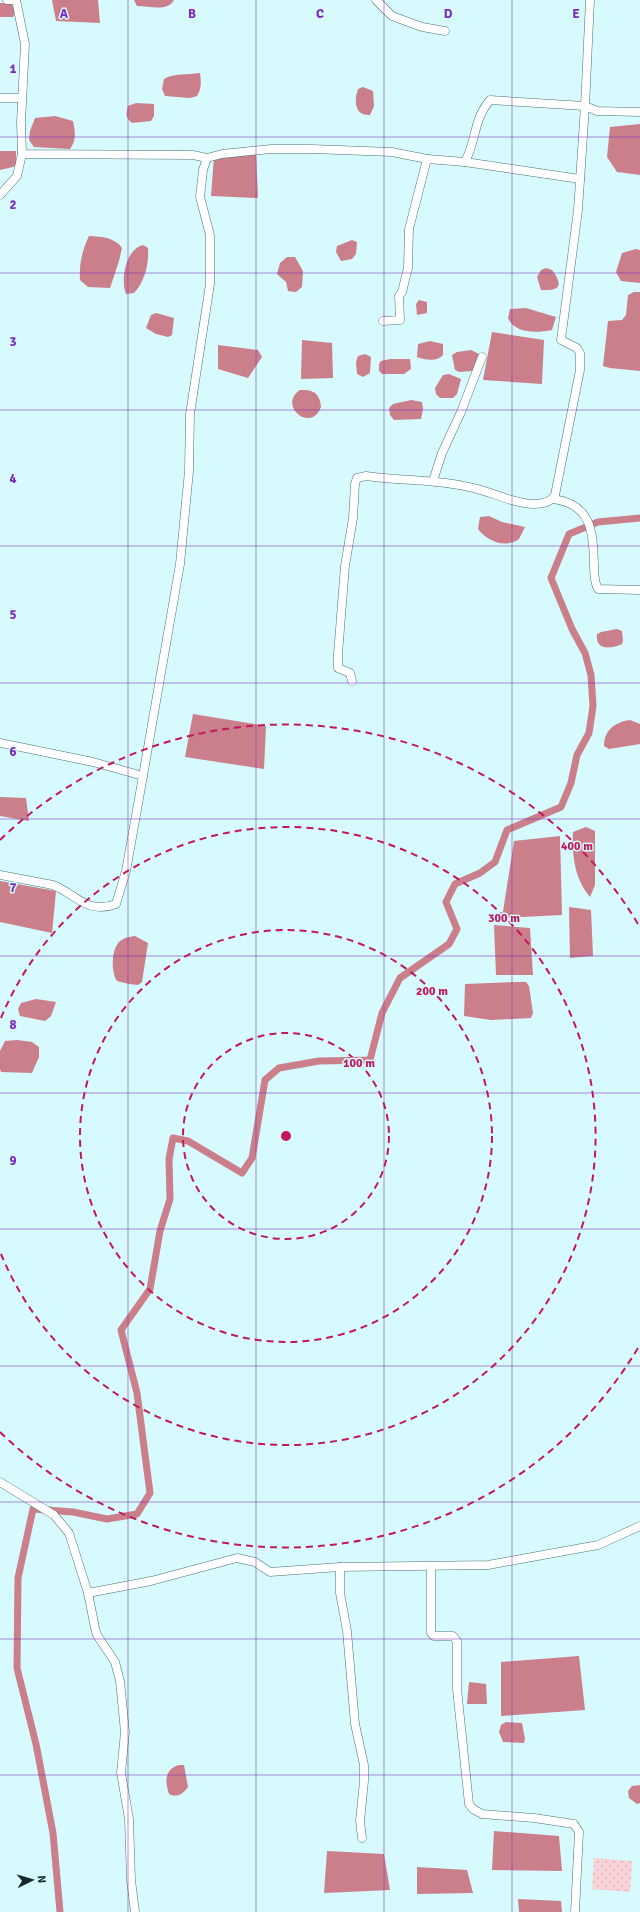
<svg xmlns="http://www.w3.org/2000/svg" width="640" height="1912" viewBox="0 0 640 1912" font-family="Signika,sans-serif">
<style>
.park{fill:url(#park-dots)}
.water{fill:#ca7f8b}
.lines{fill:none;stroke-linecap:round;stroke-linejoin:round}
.canal{stroke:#ca7f8b;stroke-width:7}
.minor-casing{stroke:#497276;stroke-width:9}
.minor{stroke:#fff;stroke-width:8}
.grid{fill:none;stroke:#7b2cbf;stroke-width:1;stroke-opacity:0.55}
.ring{fill:none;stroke:#c2185b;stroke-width:2;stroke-dasharray:7 5}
.grid-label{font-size:13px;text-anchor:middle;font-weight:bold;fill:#7b2cbf;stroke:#d6fafe;stroke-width:3;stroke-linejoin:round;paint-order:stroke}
.centre{fill:#c2185b;stroke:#d6fafe;stroke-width:2}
.ring-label{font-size:12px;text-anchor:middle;font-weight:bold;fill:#c2185b;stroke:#d6fafe;stroke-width:3;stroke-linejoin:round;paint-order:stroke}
</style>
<defs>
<pattern id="park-dots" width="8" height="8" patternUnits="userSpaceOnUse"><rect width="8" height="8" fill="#f9d3d7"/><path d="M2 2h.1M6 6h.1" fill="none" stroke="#d5b5b9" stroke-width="1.8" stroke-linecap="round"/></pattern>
</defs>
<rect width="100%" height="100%" fill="#d6fafe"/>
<polygon class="park" points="594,1858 632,1861 630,1892 592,1889"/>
<g class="water">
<polygon points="52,0 98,0 100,23 56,21"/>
<path d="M134 0H174C168 12 149 6 137 6Z"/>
<path d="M0 3H10C15 8 16 11 13 17H0Z"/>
<path d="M200 73C201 82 202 88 197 96L190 98 165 96 162 89 164 79C174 73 188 75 200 73Z"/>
<path d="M363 87 373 91 374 106 370 115C354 116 354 100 358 89Z"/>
<path d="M136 103 154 104V116L151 121 132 123C125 117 126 114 128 106Z"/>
<path d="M55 116 73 121C75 131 77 140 70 149L34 147 29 140 30 131 35 118Z"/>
<polygon points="640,124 640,175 617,172 607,157 610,127"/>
<polygon points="0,151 16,151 16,165 13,167 0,170"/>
<polygon points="256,153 258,198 211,196 214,157"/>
<path d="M89 236C103 237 114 237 122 248L119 261 110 288 88 287 80 280C79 265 82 250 89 236Z"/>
<polygon points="352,240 357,242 356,254 352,259 341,261 336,252 337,246"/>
<path d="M143 245 148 248C149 264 145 281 134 293L126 294C120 279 126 249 143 245Z"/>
<polygon points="636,249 640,250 640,283 621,281 616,272 622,253"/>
<polygon points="287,257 295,257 303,271 302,287 296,292 288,291 286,282 277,274 280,263"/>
<path d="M546 268 552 270C563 285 561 291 541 290L537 277 541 270Z"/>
<polygon points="634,292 640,292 640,371 610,368 603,366 608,321 622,320 626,315 628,295"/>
<polygon points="419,300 427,302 427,313 417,315 416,304"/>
<path d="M526 308 556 317 552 330C537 333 515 334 508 318L510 309Z"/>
<polygon points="156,313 174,318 172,335 168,337 156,334 146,328 151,315"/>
<polygon points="492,332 544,340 542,384 483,380"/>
<polygon points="302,340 332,343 333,378 301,379"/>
<path d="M430 341 443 344V355C437 362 425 360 417 357L418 344Z"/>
<polygon points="218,345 258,350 262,357 248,378 218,369"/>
<polygon points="471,350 479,354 473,371 459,372 455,370 452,355 457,352"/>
<polygon points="365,354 371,357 370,373 363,377 357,374 356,362 358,356"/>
<polygon points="390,359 410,359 411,369 404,374 382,374 379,371 379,364 381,361"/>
<polygon points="449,374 461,379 457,394 453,398 440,398 436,394 435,388 443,375"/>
<path d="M300 390C314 389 320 394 321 407 311 434 277 405 300 390Z"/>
<polygon points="411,400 422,402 423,409 421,419 394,420 390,415 389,408 393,404"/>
<path d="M489 516 502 522 525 527 519 539C505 549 487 541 478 529L480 517Z"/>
<path d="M617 629 622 631 623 641 622 644C611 649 595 651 597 634L601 632Z"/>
<polygon points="193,714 266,726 264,769 185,757"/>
<path d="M630 720 640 724V744L609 749 604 746C604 730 615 722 630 720Z"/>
<polygon points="0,797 26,798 29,821 0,816"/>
<path d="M586 827 595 831V885L590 897C574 878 572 855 573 832Z"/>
<polygon points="560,836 562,915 502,918 514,841"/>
<polygon points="0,881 56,891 52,933 0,922"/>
<polygon points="569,907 591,910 593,956 570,958"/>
<polygon points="494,925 530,928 533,975 496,975"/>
<path d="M135 936 148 943 142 982 138 985 129 984 117 981C111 972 111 949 120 941 125 937 129 937 135 936Z"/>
<polygon points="514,982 526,982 529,986 533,1013 531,1018 491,1020 464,1016 465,984"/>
<polygon points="36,999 56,1002 51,1016 45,1021 20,1016 18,1009 21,1003"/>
<polygon points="17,1040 32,1042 39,1047 39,1057 32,1073 1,1072 0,1069 0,1051 5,1041"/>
<polygon points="579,1656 585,1710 501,1716 501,1662"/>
<polygon points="469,1682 486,1684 487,1704 467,1704"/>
<polygon points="506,1722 522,1723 525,1739 524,1743 503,1742 499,1732 501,1725"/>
<path d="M179 1765H184L188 1787C183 1794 177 1798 169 1794 165 1782 164 1769 179 1765Z"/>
<polygon points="640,1785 640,1803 637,1804 629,1798 628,1791 632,1786"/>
<polygon points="494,1831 559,1836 562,1871 492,1870"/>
<polygon points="327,1851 384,1854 390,1890 324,1893"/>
<polygon points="417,1867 467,1870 473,1893 417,1894"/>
<polygon points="518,1899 561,1901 562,1912 519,1912"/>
</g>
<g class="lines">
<polyline class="canal" points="60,1912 53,1833 36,1744 17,1668 18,1578 33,1509 73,1512 107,1519 137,1514 150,1493 137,1393 121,1330 150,1289 160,1231 170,1199 169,1159 173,1138 188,1141 242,1173 252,1158 265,1080 279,1068 319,1061 370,1060 382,1013 400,978 449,944 457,929 446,902 455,884 480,873 495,862 507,830 561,807 571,783 577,755 589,733 593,706 591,675 585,653 572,629 551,578 569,534 598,522 640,518"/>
<defs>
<g id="minor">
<polyline points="7,0 16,0"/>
<polyline points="16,0 25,44 21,122 22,154 193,155 207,158"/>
<polyline points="376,0 392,16 422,27 445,31"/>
<polyline points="0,98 22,98"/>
<polyline points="465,162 580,179"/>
<polyline points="0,195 17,176 22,154"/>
<path d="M383 321 400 320 399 296 402 292 408 268 409 229 427 159 465 162C477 139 473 120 490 100L585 106 590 0"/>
<polyline points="433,481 442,453 461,412 482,357"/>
<path d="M553 499C592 504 593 532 594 565 594 573 594 582 598 589L640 590"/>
<path d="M352 681 350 673 338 668V654L345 566 353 518 355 484 357 478 366 476C400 481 435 479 469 487 490 491 514 504 534 504 542 504 551 502 555 495L580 370V353L577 348 561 340 578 210 585 106 597 111 640 112"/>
<polyline points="0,743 93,762 143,776 180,564 189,471 190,414 210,284 210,235 200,197 203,170 207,158 222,154 271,149 312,149 392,152 427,159"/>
<path d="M0 875 53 885C76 894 87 915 116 904L126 871 143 776"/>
<polyline points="0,1482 54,1515 69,1533 88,1593 95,1628 97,1635 115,1662 120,1681 125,1732 121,1773 129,1819 131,1880 135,1912"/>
<polyline points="340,1567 340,1593 347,1631 355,1724 364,1765 364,1781 360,1821 362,1838"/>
<polyline points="431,1567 431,1633 434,1636 453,1636 457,1641 457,1689 469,1804 473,1809 482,1814 534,1818 574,1824 579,1832 575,1912"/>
<polyline points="88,1593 151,1581 237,1558 255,1562 270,1572 340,1567 488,1565 598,1545 640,1526"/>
</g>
</defs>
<use href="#minor" class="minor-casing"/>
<use href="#minor" class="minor"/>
</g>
<path class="grid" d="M128 0V1912M256 0V1912M384 0V1912M512 0V1912M0 137H640M0 273H640M0 410H640M0 546H640M0 683H640M0 819H640M0 956H640M0 1093H640M0 1229H640M0 1366H640M0 1502H640M0 1639H640M0 1775H640"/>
<g class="ring">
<circle cx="286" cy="1136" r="103"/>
<circle cx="286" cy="1136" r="206"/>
<path d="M1 1018A309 309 0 1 1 1 1254"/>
<path d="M638 1348A411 411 0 0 1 0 1432M0 840A411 411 0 0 1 638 924"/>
</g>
<g class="grid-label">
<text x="64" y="18">A</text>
<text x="192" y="18">B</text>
<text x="320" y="18">C</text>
<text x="448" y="18">D</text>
<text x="576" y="18">E</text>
<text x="13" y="73">1</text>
<text x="13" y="209">2</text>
<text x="13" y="346">3</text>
<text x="13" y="483">4</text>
<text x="13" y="619">5</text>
<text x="13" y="756">6</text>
<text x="13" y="892">7</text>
<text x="13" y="1029">8</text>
<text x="13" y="1165">9</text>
</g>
<circle cx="286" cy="1136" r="6" class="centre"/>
<g class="ring-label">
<text x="577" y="850">400 m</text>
<text x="504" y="922">300 m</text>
<text x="432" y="995">200 m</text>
<text x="359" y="1067">100 m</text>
</g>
<g transform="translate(32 1880) rotate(85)" stroke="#d6fafe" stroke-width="3" paint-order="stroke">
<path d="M0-3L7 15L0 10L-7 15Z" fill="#17292a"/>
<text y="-6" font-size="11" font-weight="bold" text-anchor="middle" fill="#17292a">N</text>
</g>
</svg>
